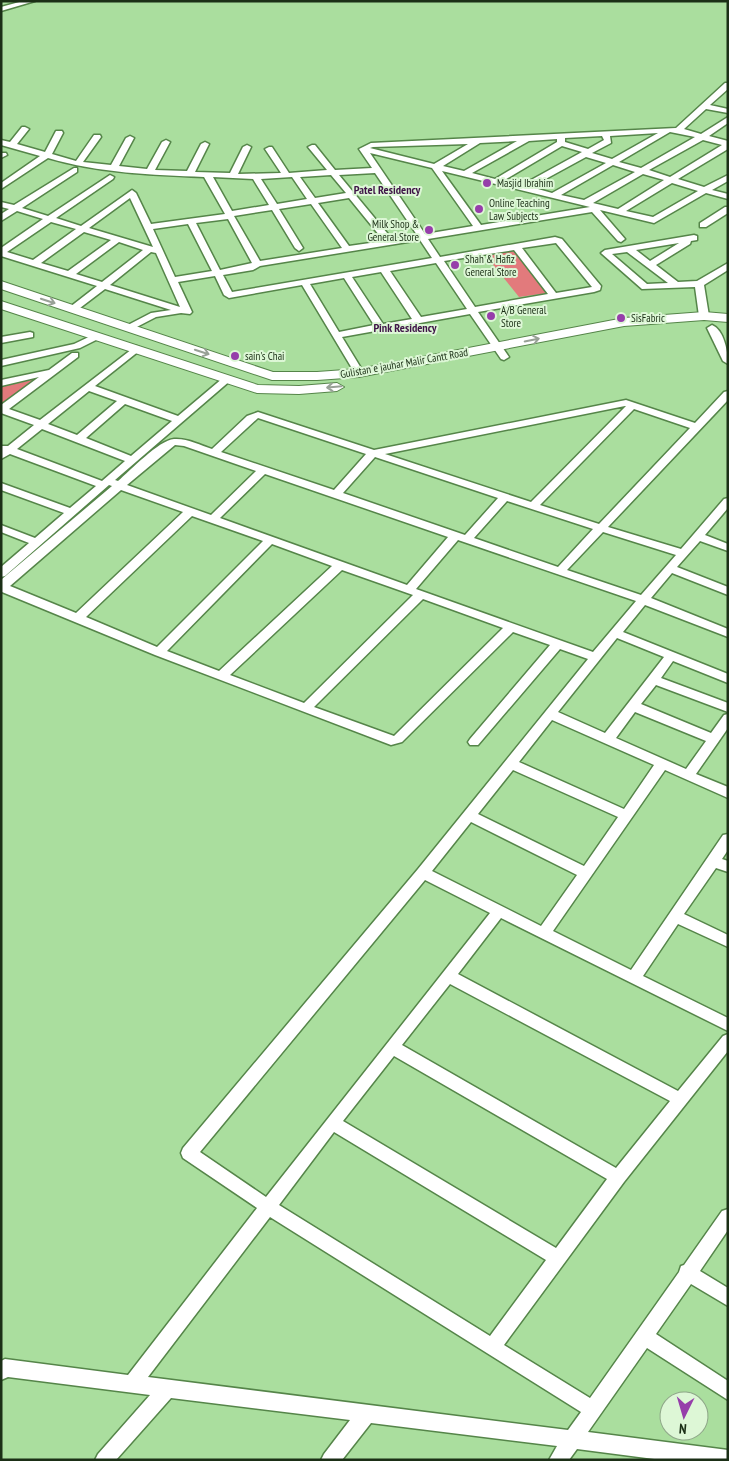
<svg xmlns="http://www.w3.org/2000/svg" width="729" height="1461" viewBox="0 0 729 1461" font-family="'PT Sans Narrow',sans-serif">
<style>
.green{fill:#e27a7c}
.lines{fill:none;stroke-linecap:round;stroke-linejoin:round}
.street-casing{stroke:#558549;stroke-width:3}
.secondary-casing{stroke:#558549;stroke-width:2}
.street{fill:#fff;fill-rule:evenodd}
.secondary{fill:#fff;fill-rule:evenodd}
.oneway{stroke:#98a196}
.poi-dot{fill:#963eaa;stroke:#ddf7d6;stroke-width:2}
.labels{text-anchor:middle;stroke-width:4;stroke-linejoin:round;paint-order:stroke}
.far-poi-label{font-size:11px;fill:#1b2f16;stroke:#ddf7d6;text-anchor:start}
.far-street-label{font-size:11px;fill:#1b2f16;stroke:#ddf7d6}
.far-neighbourhood-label{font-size:12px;font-weight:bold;fill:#3f1548;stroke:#ddf7d6}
</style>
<rect width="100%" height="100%" fill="#aade9e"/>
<g class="green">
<polygon points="519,250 555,292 519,297 486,256"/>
<polygon points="32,380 35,381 6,403 1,403 1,387"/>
</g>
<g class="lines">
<defs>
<g id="street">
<polygon points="23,1 35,1 1,11 1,7"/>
<path d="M725 83H728V89L710 105 728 109V113L706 109 684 129 701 134 728 117V123L709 136 728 141V149L678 179 704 187 728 175V181L712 190 728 194V199L706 193 654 223 600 210 625 239 621 242 618 241 592 212 428 239 440 257 555 237 562 239 601 286 600 290 594 292 478 312 509 357 504 360 501 359 470 314 342 337 364 373 359 376 356 375 302 285 229 298 224 295 215 276 178 282 192 312 190 314 181 313 156 317 129 331 124 328 126 326 151 313 171 310 105 289 76 311H70V307L97 286 1 256V248L43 219 17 211 1 221V214L9 209 1 207V202L14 205 74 168H77V172L22 208 48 216 110 175 114 177 113 179 56 218 81 226 132 190 136 193 151 224 225 214 204 177C152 175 99 173 48 158L1 189V183L40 156 1 145V140L10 142 22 127H25L29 129 17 144 45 152 56 131H62L63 133 52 154 76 161 94 135H100L101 137 83 162 111 165 126 138 130 136 134 138 119 166 147 169 162 142 166 140 170 142 155 170 187 171 201 144 205 142 209 144 195 172 230 173 243 147 247 145 251 147 238 174 281 173 265 149 269 147H272L289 173 327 170 308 147 312 145H315L335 170 372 168 359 149 371 143 676 128ZM670 132 695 137 641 168 619 162ZM658 133 612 159 592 153 611 143 610 136ZM602 136 604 140 588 149 565 142V138ZM557 139V142L495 179 472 173 529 141ZM703 140 722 145 670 177 649 170ZM517 141 464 171 443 166 480 143ZM468 144 434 164 370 148 373 147ZM562 146 582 152 522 185 503 181ZM370 153 432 168 473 226 425 234ZM586 157 606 163 552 193 531 187ZM613 165 635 172 584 200 561 195ZM442 171 590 207 481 225ZM375 173 417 235 392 239 339 175ZM643 174 664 180 618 209 593 203ZM331 175 346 193 315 198 300 177ZM213 177 253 179 269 205 232 211ZM292 177 307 199 277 204 261 179ZM672 183 698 191 653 217 626 211ZM130 198 153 247 89 228ZM349 198 384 241 349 246 318 203ZM311 204 342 248 260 261 234 216 272 210 295 248 299 251 303 248 279 209ZM228 219 252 263 220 270 196 223ZM51 222 76 229 33 260 7 252ZM188 224 212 271 175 277 153 229ZM84 232 111 240 68 271 41 263ZM420 240 432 258 232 292 223 275 253 270 260 266ZM119 242 143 250 102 282 76 274ZM556 243 592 287 556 293 522 248ZM514 250 548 294 475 307 444 261ZM151 252 156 253 180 307 110 285ZM436 263 467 309 421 317 390 271ZM381 272 412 319 383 324 352 277ZM344 278 374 325 339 332 310 284Z"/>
<polygon points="1,153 6,153 7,155 1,158"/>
<polygon points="725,207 728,207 728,213 706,227 700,227 700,223"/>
<path d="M694 235 697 236V240L691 241 690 244 656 265 678 282 697 281 728 263V270L704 285 709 316 704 319 699 316 695 287 642 289 601 253 605 250ZM679 243 650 261 636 250ZM627 252 668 283 647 284 612 254Z"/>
<path d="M712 325C724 330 728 352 728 364L723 361 707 328Z"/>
<polygon points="30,332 33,333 33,337 1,343 1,337"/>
<polygon points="95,334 100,337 98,339 80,348 1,366 1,360 74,344"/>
<path d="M136 346 139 347V351L95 386 178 416 223 378 226 377 231 380 115 480 118 481C130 471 159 440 174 439 187 438 200 445 212 449L247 416 258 412 374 450 626 400 695 423 724 392 728 391V400L608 527 681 549 724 499 728 498V508L705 535 728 544V551L700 541 677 567 728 587V595L672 573 651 598 728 629V637L645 605 623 632 728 674V683L673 661 661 678 728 703V712L656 685 641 704 711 733 724 715 728 714V728L696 774 728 787V798L665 770 553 931 631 970 723 835 728 834V850L722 859 728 861V872L716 868 684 914 728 935V947L678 924 643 976 728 1018V1031L501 918 458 974 678 1091 723 1036 728 1034V1051L624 1182 504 1345 590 1398 679 1272 681 1266 684 1265 722 1211 728 1209V1230L700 1271 728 1288V1306L691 1284 656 1334 728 1381V1400L647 1348 588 1432 728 1450V1460H662L577 1449 569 1460H549L557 1446 371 1423 342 1460H321L324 1454 350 1420 171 1398 116 1460H95L98 1454 150 1395 8 1377 1 1380V1361L5 1359 128 1375 257 1208 183 1158 181 1153 183 1148 418 869 588 659 560 649 478 745H470L468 742 470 739 550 645 513 632 402 742 391 745 155 655 2 592V579L112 486 109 485 5 576 1 577V567L29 543 1 532V525L35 538 64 513 1 490V483L70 508 96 486 10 454 1 459V446H8L34 425 1 413V405L39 377 1 386V380L49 370 72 353H78V357L9 409 40 420ZM89 391 117 401 77 435 48 424ZM125 404 172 421 131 456 86 438ZM626 406 531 502 385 454 625 406ZM634 409 690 428 599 524 540 505ZM258 418 366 454 334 490 221 452ZM42 429 125 461 102 481 17 449ZM175 445 184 446 256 471 211 515 127 485ZM375 457 498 498 465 535 343 493ZM265 474 448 537 407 585 220 518ZM121 490 183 512 76 613 10 586ZM507 501 593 529 558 567 474 538ZM192 516 263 541 157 647 86 617ZM603 532 676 555 641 595 567 570ZM458 540 636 601 593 652 416 589ZM272 544 332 566 219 671 167 651ZM342 570 413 595 304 703 230 675ZM423 599 503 628 394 736 314 707ZM617 638 664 657 605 733 558 712ZM635 712 706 741 686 769 616 738ZM552 720 654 765 624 809 519 762ZM513 770 618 817 584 866 478 814ZM471 822 577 875 541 926 432 871ZM425 880 490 913 266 1197 200 1152ZM450 984 670 1101 616 1168 402 1045ZM394 1056 607 1179 556 1248 343 1121ZM334 1132 546 1260 490 1336 279 1205ZM270 1217 581 1412 568 1430 148 1377Z"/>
</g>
<g id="secondary">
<polygon points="1,281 273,372 317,372 359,369 624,318 704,312 728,314 728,322 704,320 624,326 359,377 317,380 272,380 1,289"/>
<polygon points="1,301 258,385 299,386 337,383 344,387 337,391 299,394 257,393 1,309"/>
</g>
</defs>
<use href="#street" class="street-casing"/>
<use href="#secondary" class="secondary-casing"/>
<use href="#street" class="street"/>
<use href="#secondary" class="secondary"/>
</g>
<defs><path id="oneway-shaft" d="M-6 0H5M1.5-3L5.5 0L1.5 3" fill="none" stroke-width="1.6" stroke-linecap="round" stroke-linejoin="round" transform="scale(1.25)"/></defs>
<g class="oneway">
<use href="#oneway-shaft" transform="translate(48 301) rotate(18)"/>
<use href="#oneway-shaft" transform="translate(532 340) rotate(-11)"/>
<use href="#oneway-shaft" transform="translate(202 352) rotate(18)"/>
<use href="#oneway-shaft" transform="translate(334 387) rotate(175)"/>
</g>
<g class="poi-dot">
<circle cx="487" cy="183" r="5"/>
<circle cx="479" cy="209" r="5"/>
<circle cx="429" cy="230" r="5"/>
<circle cx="455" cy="265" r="5"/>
<circle cx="491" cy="316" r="5"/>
<circle cx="621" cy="318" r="5"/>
<circle cx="235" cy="356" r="5"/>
</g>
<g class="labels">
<g class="far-poi-label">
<text x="497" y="187">Masjid Ibrahim</text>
<text x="489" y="207">Online Teaching<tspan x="489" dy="13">Law Subjects</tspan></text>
<text x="419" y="228" text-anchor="end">Milk Shop &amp;<tspan x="419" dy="13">General Store</tspan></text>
<text x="465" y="263">Shah &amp; Hafiz<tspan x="465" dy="13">General Store</tspan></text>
<text x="501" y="314">A/B General<tspan x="501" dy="13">Store</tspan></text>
<text x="631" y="322">SisFabric</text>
<text x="245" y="360">sain's Chai</text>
</g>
<g class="far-street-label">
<text transform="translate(404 363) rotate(-10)" y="4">Gulistan e jauhar Malir Cantt Road</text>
</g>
<g class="far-neighbourhood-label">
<text x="387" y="194">Patel Residency</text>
<text x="405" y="332">Pink Residency</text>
</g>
</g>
<rect width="729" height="1461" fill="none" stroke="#1b2f16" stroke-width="5"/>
<g transform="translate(684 1416) rotate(185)"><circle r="24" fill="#ddf7d6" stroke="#8fa789"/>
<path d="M0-4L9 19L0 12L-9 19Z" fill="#963eaa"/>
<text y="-8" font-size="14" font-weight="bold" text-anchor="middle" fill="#1b2f16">N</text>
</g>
</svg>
